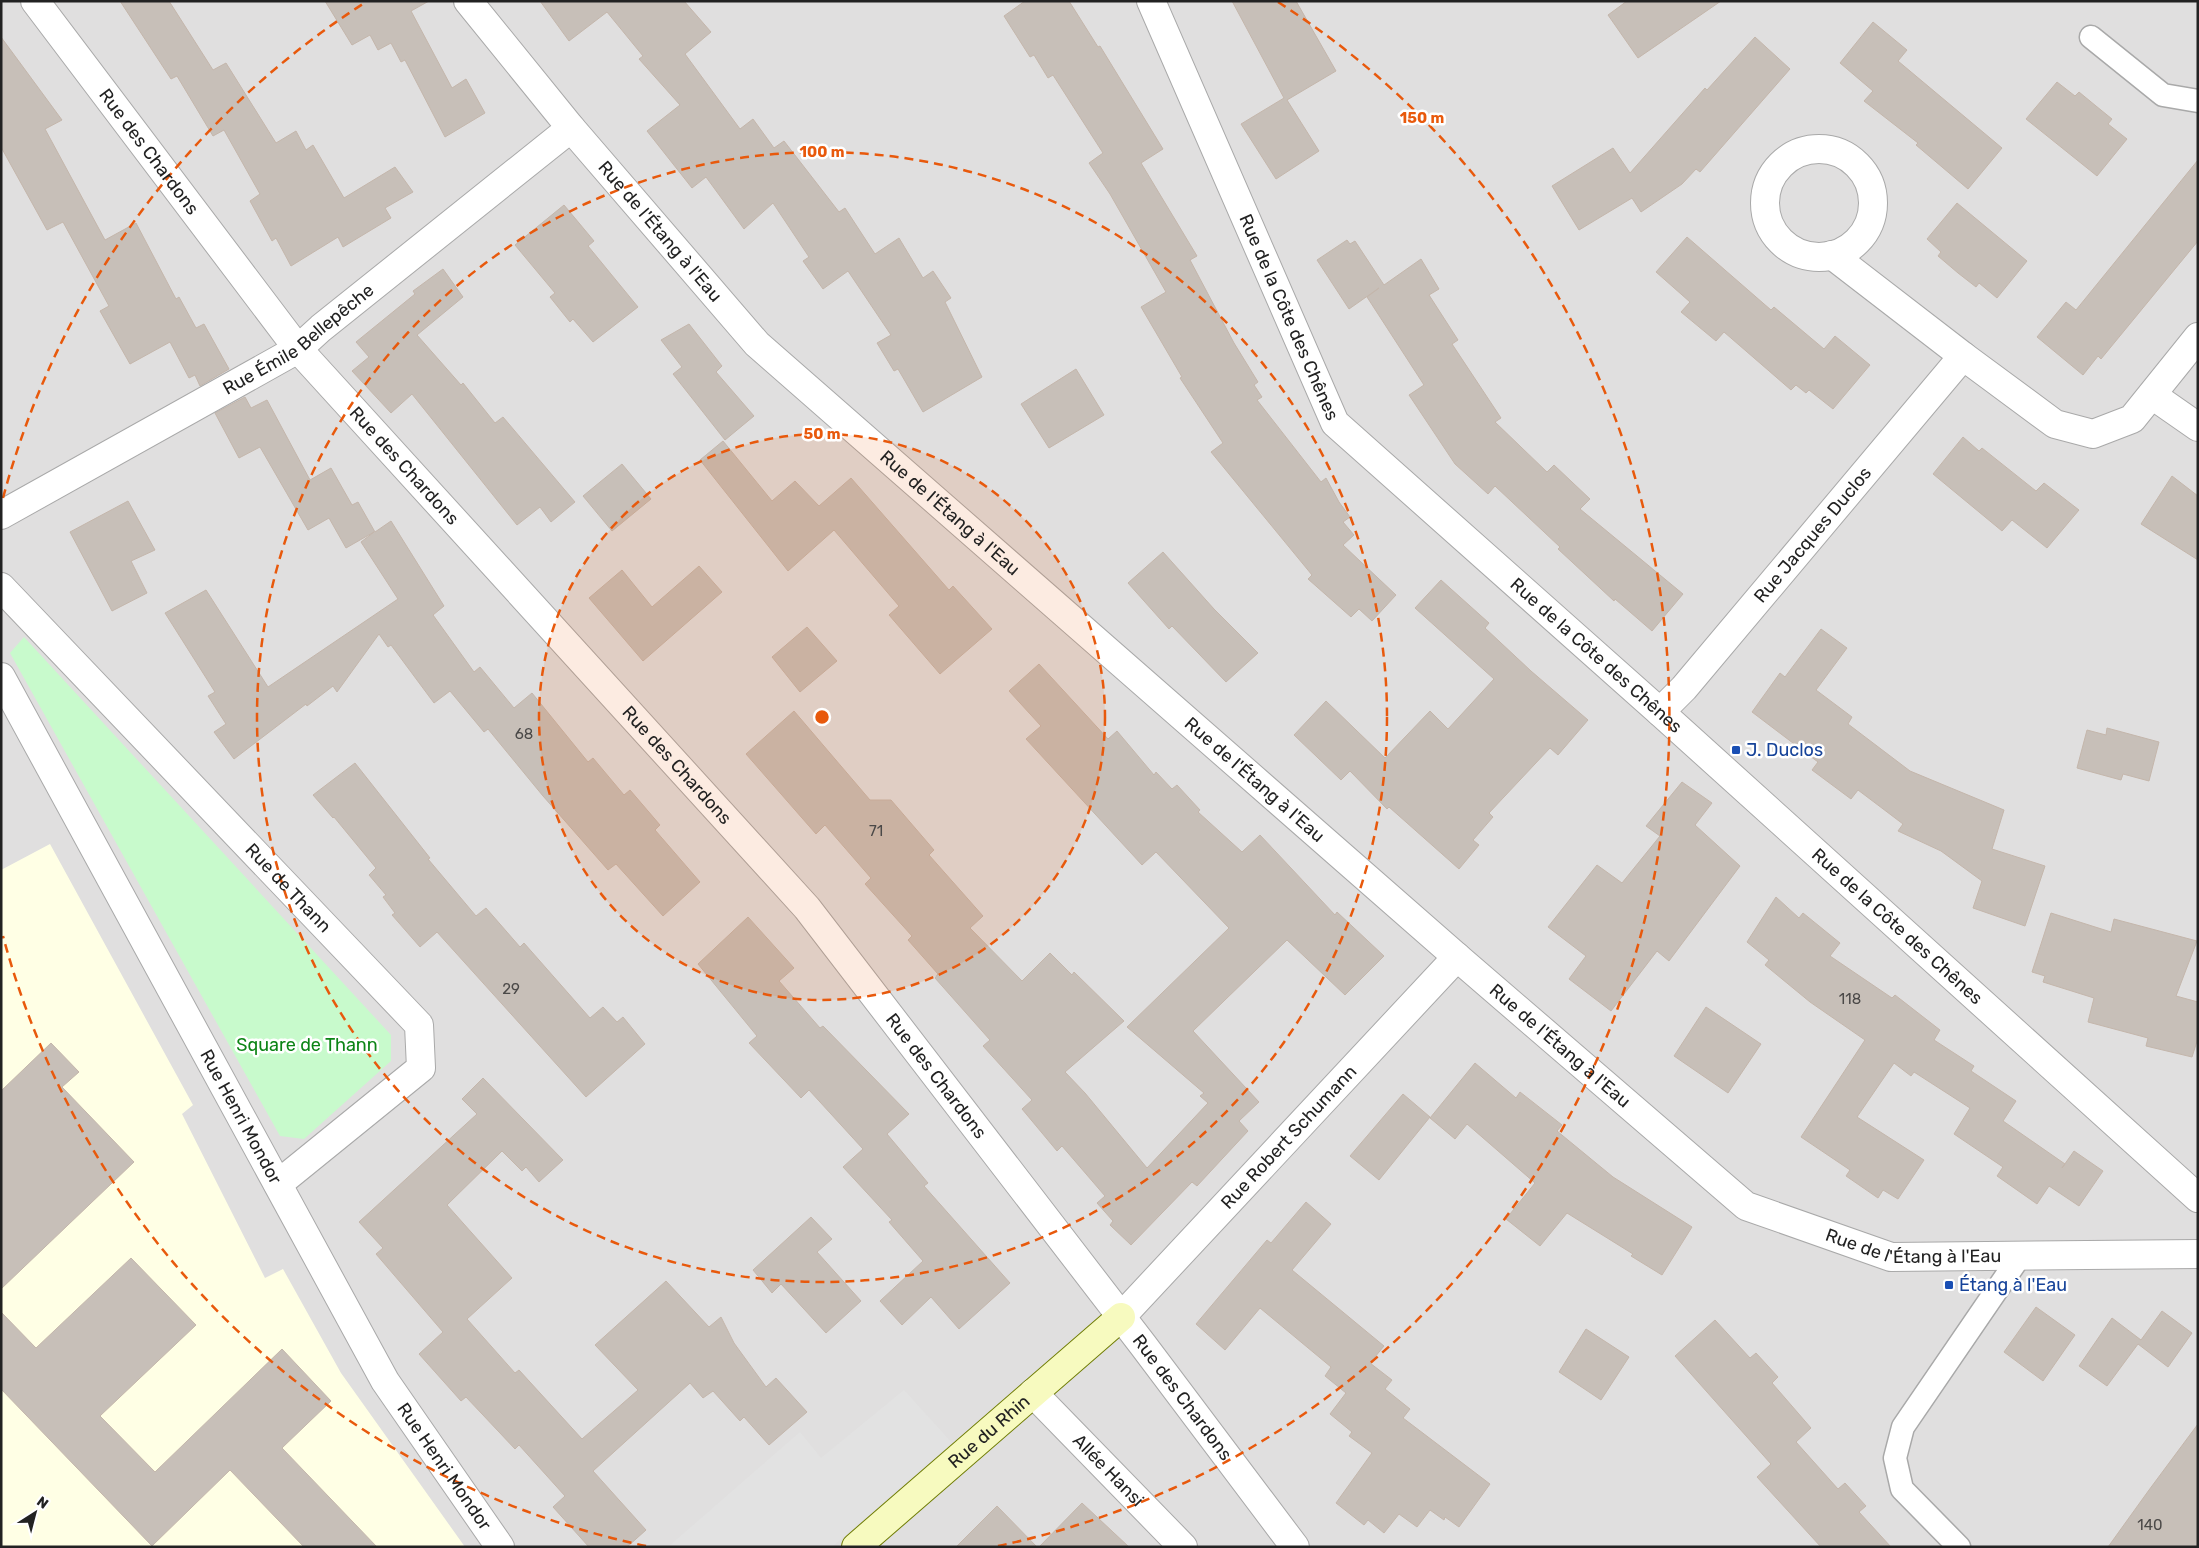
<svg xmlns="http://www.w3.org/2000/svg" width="2199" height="1548" viewBox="0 0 2199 1548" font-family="Rubik,sans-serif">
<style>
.residential{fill:#e0dfdf}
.education{fill:#ffffe5}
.park{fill:#c8facc}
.parking{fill:#e2e2e2}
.building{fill:#c7bfb8;stroke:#c4b6ab}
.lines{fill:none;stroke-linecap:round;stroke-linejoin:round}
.lane-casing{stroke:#a9a9a9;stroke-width:25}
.street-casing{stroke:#a9a9a9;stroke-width:30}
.secondary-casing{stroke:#707d05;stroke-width:30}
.lane{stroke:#fff;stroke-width:22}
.street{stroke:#fff;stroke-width:28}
.secondary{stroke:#f7fabf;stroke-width:28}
.ring{fill:none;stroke:#e8590c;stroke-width:2.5;stroke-dasharray:9 6}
.transit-dot{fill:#1a4fb4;stroke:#fff;stroke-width:2}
.labels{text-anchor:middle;stroke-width:5;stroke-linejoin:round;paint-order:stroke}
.number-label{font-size:15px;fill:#4b4948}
.street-label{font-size:18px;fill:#222;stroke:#fff}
.transit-label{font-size:18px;fill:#164399;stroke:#fff;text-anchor:start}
.park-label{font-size:18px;fill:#0c8416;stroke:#fff}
.centre{fill:#e8590c;stroke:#fff;stroke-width:2.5}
.ring-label{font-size:15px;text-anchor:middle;font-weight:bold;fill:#e8590c;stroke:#fff;stroke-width:5;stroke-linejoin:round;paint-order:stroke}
</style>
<rect width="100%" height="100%" fill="#f2efe9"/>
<rect class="residential" x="1" y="1" width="2197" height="1546"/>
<polygon class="education" points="50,844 193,1105 182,1114 265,1278 283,1269 341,1373 465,1547 1,1547 1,870"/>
<polygon class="park" points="24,637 391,1035 391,1061 304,1139 280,1136 10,653"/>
<polygon class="parking" points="904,1390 952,1443 832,1547 668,1547 800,1432 821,1458"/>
<g class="building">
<polygon points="120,1 169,1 213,70 226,63 276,143 296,131 306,150 313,145 344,198 395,167 413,192 385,208 391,218 343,247 338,237 291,266 276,238 272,241 250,201 260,194 224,130 213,136 177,76 171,79"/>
<polygon points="325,1 429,1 411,11 452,88 466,79 485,113 445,137 405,60 401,62 391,43 378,50 370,35 352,45"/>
<polygon points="540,1 684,1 711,32 685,54 740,129 753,119 774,148 784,141 839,212 845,208 875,254 899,238 923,278 933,271 951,298 945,302 982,377 923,412 898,369 894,371 877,343 891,335 848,271 823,289 803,261 809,257 773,203 744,229 706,177 692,188 647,131 680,105 639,59 643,56 607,12 569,41"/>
<polygon points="1025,1 1069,1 1098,47 1100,46 1163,149 1141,163 1197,256 1190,260 1234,343 1258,382 1254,385 1262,397 1257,400 1321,482 1326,478 1339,502 1350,517 1343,522 1354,535 1343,545 1396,595 1372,621 1359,609 1351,617 1308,579 1312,575 1211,452 1223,443 1180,378 1182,377 1141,307 1166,292 1110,194 1089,163 1103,153 1053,75 1048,78 1034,55 1030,57 1004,16"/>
<polygon points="1232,1 1296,1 1336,71 1287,100 1319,151 1276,179 1241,124 1284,98"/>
<polygon points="1627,1 1721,1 1638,58 1608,15"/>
<polygon points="1873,22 1907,50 1898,61 2002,148 1968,189 1916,145 1918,143 1864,101 1873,91 1840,63"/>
<polygon points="1,37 62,120 45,129 105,240 136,223 176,299 179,297 196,328 204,324 229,369 200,386 195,375 189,378 170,342 130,364 100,311 109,306 63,222 47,230 1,147"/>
<polygon points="1755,37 1790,69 1700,172 1696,169 1682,184 1641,212 1632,198 1579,230 1552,186 1613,148 1630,173 1705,88 1707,90"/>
<polygon points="2057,82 2075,96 2079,92 2096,106 2112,119 2108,124 2127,139 2097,176 2026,119"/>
<polygon points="2198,160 2198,241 2101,359 2098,356 2083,375 2037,337 2066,302 2076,310"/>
<polygon points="1957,203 2027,261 1997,298 1979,283 1976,287 1958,273 1938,256 1941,252 1927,239"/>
<polygon points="564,205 594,241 588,246 638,307 593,342 573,319 570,322 550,297 555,293 515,245"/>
<polygon points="1687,237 1771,310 1774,307 1824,349 1835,336 1870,365 1833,409 1809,390 1806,393 1796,385 1791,390 1724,332 1716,341 1681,312 1690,302 1656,272"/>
<polygon points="1347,240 1350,244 1355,241 1384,285 1421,259 1439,289 1429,295 1458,340 1452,344 1501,418 1495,422 1547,472 1554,465 1590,499 1580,509 1683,594 1652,631 1615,599 1614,601 1558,549 1560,547 1495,486 1488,494 1455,464 1409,395 1424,385 1367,297 1379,288 1349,309 1317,260"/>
<polygon points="443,269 463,297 417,335 461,385 463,383 495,423 503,417 575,502 551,522 540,507 517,525 412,394 391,413 352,371 369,357 356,342 415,294 413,291"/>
<polygon points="689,324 722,366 716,372 754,416 725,440 673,374 682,367 661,340"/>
<polygon points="1076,369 1104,415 1049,448 1021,404"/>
<polygon points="245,397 251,408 267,400 310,480 331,468 352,505 358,502 375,532 391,521 444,606 433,615 474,672 480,667 514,708 532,693 588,762 593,758 624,795 630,790 660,825 655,830 700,882 663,916 616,864 608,870 543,796 488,729 484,732 450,691 434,703 391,645 388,647 379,634 337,692 333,686 307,706 306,704 234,759 214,732 226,724 208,696 215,692 165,613 206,590 268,687 398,599 361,542 374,532 346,548 329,518 308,530 260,447 239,458 215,413"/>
<polygon points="1963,437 1979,451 1982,448 2036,491 2044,483 2079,510 2047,548 2012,520 2002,531 1933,474"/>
<polygon points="723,441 772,501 795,481 819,506 851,478 949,590 953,586 992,629 940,674 889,615 899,606 834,530 788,571 700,460"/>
<polygon points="622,464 651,499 612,531 583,496"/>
<polygon points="2172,476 2198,496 2198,560 2141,524"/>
<polygon points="128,501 155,550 131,561 147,593 112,611 70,532"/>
<polygon points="1163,552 1214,609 1258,653 1226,682 1172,626 1169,629 1128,583"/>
<polygon points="699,566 722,592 643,661 589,598 622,570 652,607"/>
<polygon points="1441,580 1489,623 1485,628 1531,671 1588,720 1558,755 1550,748 1489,813 1493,817 1473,840 1479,845 1459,869 1389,807 1387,809 1350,771 1341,780 1294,735 1326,701 1385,758 1430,711 1448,729 1494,679 1415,608"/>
<polygon points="807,627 837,661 800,692 772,657"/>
<polygon points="1821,629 1847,648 1816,690 1852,717 1848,724 1910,771 2004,810 1992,849 2045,866 2025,926 1973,908 1982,881 1941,851 1898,831 1903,824 1858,790 1851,799 1812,770 1818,762 1752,712 1780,673 1785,677"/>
<polygon points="1039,664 1108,739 1117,731 1154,775 1156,772 1172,789 1177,785 1200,810 1198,812 1242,852 1260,835 1335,915 1337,912 1384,956 1345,995 1287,940 1193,1031 1259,1102 1239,1121 1248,1131 1197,1186 1192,1182 1131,1245 1110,1225 1113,1221 1097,1203 1105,1196 1062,1146 1057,1151 1022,1109 1032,1100 983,1046 990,1040 935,978 938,974 908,940 912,936 865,884 871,878 825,825 816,834 746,754 794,711 870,800 891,800 934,850 929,855 983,916 970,928 1022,981 1050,953 1072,975 1074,972 1124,1021 1065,1072 1085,1093 1147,1168 1208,1103 1200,1096 1204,1093 1127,1027 1229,928 1156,852 1142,865 1026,739 1041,726 1009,691"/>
<polygon points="2107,728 2159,742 2149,781 2123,774 2121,780 2077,768 2087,730 2106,735"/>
<polygon points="355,763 430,858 428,859 476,916 486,908 520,947 524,943 590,1018 603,1007 617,1022 623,1017 645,1044 586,1097 437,932 420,947 392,915 395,913 383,897 386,895 369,875 376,868 334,817 333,818 313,795"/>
<polygon points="1682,782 1712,803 1695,825 1740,866 1669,961 1657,951 1611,1011 1569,979 1586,956 1548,927 1597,865 1622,883 1660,836 1646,826"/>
<polygon points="1776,897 1799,918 1803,913 1840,943 1830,956 1892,998 1895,995 1940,1030 1934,1040 1974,1066 1971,1071 2016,1101 2003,1121 2065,1164 2062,1168 2074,1151 2103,1171 2079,1206 2049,1186 2037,1204 1997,1176 2003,1167 1954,1134 1970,1108 1914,1072 1911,1076 1894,1063 1857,1117 1924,1160 1898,1199 1883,1190 1878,1198 1846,1176 1850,1170 1801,1137 1865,1040 1810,1002 1765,965 1769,960 1747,942"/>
<polygon points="2051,913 2111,932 2114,919 2197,941 2176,996 2198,1002 2198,1038 2192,1057 2146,1046 2148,1038 2088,1022 2094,998 2043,982 2045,976 2032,972"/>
<polygon points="748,917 794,968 779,981 820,1028 823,1026 909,1114 887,1134 928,1183 924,1186 1010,1283 959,1329 931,1297 902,1325 880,1301 923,1261 889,1222 892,1220 843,1167 863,1149 809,1090 801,1098 749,1043 757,1036 698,964"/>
<polygon points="1706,1007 1761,1044 1728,1093 1674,1056"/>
<polygon points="51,1043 79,1072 62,1087 134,1162 1,1289 1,1091"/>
<polygon points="1475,1063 1516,1098 1520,1092 1562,1125 1557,1131 1613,1177 1692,1227 1662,1275 1631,1256 1633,1254 1567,1213 1540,1246 1506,1219 1535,1183 1467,1124 1455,1139 1430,1118"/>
<polygon points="483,1078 563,1160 539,1182 526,1167 522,1171 502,1151 447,1205 512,1278 467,1319 515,1373 519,1370 582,1439 638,1390 595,1345 666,1281 709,1327 721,1317 734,1343 766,1387 776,1378 807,1412 769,1445 744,1417 740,1421 713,1391 703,1398 690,1383 593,1471 646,1530 627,1547 589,1547 553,1507 565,1496 519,1445 515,1449 466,1397 461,1401 419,1354 443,1332 376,1254 383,1248 359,1222 477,1114 462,1099"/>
<polygon points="1403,1094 1430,1117 1379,1180 1350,1156"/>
<polygon points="1306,1202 1331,1224 1292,1270 1384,1346 1370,1363 1392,1380 1385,1389 1410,1409 1403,1418 1490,1484 1459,1527 1445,1517 1444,1520 1430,1510 1417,1527 1399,1514 1384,1533 1368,1520 1364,1525 1336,1503 1372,1453 1349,1436 1352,1432 1330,1414 1346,1393 1325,1376 1331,1367 1260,1308 1225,1350 1196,1324 1267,1240 1271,1243"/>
<polygon points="811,1217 832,1239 817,1252 861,1301 826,1333 781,1284 772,1293 753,1270"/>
<polygon points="131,1258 196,1325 100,1416 155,1472 282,1349 331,1401 282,1448 377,1547 304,1547 230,1470 152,1546 1,1389 1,1312 36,1348"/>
<polygon points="2036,1307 2075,1335 2043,1381 2004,1352"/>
<polygon points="2162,1311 2192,1333 2168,1367 2138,1344 2107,1386 2079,1366 2112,1318 2141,1340"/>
<polygon points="1715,1320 1750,1358 1756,1353 1778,1377 1772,1383 1811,1428 1796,1442 1838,1489 1845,1483 1866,1506 1859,1512 1891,1547 1821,1547 1757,1477 1771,1464 1675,1356"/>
<polygon points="1586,1329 1629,1357 1601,1400 1559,1372"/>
<polygon points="2198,1424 2198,1547 2108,1547 2149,1490"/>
<polygon points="1082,1503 1129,1547 1039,1547"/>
<polygon points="997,1506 1037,1547 956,1547"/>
</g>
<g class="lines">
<defs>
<g id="lane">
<polyline points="2091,37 2163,95 2198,101"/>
<polyline points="1959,1547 1902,1489 1895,1458 1903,1427 2020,1256"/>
</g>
<g id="street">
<path id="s1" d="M35 1 298 349 807 908 1143 1345 1295 1547"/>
<path id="s2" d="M468 1 571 128 757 344 1457 957 1746 1206 1891 1257 2198 1254"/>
<path id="s3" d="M1151 1 1335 423 1660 712 2198 1198"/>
<circle cx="1819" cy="203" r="54"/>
<polyline points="1832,255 1963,356"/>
<polyline points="2152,395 2198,427"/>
<path id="s4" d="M1 515 298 349 321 328 571 128"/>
<path id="s5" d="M1 587 419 1025 421 1068 278 1184"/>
<path id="s6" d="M1 677 385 1381 500 1547"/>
<path id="s7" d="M1660 712 1684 688 1963 356 2055 424 2093 434 2132 419 2198 337"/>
<path id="s8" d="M1121 1317 1457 957"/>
<path id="s9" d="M1033 1393 1183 1547"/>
</g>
<g id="secondary">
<path id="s10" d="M856 1547 1121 1317"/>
</g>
</defs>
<use href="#lane" class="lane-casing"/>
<use href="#street" class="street-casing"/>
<use href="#secondary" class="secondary-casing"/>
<use href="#lane" class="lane"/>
<use href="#street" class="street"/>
<use href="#secondary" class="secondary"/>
</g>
<circle cx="822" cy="717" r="283" fill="#e8590c" fill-opacity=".12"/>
<g class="ring">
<circle cx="822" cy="717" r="283"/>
<circle cx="822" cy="717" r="565"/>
<path d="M646 1546A848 848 0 0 1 3 936M3 498A848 848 0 0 1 366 2M1278 2A848 848 0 0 1 998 1546"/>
</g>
<g class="transit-dot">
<rect x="1731" y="745" width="10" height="10" rx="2.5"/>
<rect x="1944" y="1280" width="10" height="10" rx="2.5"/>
</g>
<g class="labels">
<g class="number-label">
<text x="524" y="739">68</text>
<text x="876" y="836">71</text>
<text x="511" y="994">29</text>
<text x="1850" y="1004">118</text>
<text x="2150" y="1530">140</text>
</g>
<g class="street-label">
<text dy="6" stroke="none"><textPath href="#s1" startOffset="189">Rue des Chardons</textPath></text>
<text dy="6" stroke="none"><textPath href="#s2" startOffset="300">Rue de l'Étang à l'Eau</textPath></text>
<text dy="6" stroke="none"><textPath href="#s3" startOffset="345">Rue de la Côte des Chênes</textPath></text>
<text dy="6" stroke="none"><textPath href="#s4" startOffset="346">Rue Émile Bellepêche</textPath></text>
<text dy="6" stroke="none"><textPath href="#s1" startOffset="594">Rue des Chardons</textPath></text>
<text dy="6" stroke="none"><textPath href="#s2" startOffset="705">Rue de l'Étang à l'Eau</textPath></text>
<text dy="6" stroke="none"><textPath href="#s7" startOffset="234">Rue Jacques Duclos</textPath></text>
<text dy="6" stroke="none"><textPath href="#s3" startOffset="810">Rue de la Côte des Chênes</textPath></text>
<text dy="6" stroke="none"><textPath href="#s1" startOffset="999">Rue des Chardons</textPath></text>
<text dy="6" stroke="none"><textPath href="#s2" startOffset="1110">Rue de l'Étang à l'Eau</textPath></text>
<text dy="6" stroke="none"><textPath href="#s5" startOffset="416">Rue de Thann</textPath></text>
<text dy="6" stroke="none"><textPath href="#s3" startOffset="1215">Rue de la Côte des Chênes</textPath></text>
<text dy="6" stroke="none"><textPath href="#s2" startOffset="1515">Rue de l'Étang à l'Eau</textPath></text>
<text dy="6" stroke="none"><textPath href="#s1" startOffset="1404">Rue des Chardons</textPath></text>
<text dy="6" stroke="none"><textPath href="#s6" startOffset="501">Rue Henri Mondor</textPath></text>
<text dy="6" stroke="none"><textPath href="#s8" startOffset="246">Rue Robert Schumann</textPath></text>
<text dy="6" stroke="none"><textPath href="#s2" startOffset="1935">Rue de l'Étang à l'Eau</textPath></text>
<text dy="6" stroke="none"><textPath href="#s1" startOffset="1809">Rue des Chardons</textPath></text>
<text dy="6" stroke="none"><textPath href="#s10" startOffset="176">Rue du Rhin</textPath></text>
<text dy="6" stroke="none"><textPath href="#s6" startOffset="906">Rue Henri Mondor</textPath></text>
<text dy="6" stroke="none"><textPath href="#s9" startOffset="108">Allée Hansi</textPath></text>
</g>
<g class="transit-label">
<text x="1746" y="756">J. Duclos</text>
<text x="1959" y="1291">Étang à l'Eau</text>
</g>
<g class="park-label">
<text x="307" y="1051">Square de Thann</text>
</g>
</g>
<circle cx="822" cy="717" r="8" class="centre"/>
<g class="ring-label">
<text x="1422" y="123">150 m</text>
<text x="822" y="157">100 m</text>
<text x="822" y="439">50 m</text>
</g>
<rect width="2199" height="1548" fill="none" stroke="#222222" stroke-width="5"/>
<g transform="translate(35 1513) rotate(36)" stroke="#ffffff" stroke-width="4" paint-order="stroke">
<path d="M0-4L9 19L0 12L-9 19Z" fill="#222222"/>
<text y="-8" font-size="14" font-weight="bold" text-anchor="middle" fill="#222222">N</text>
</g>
</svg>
